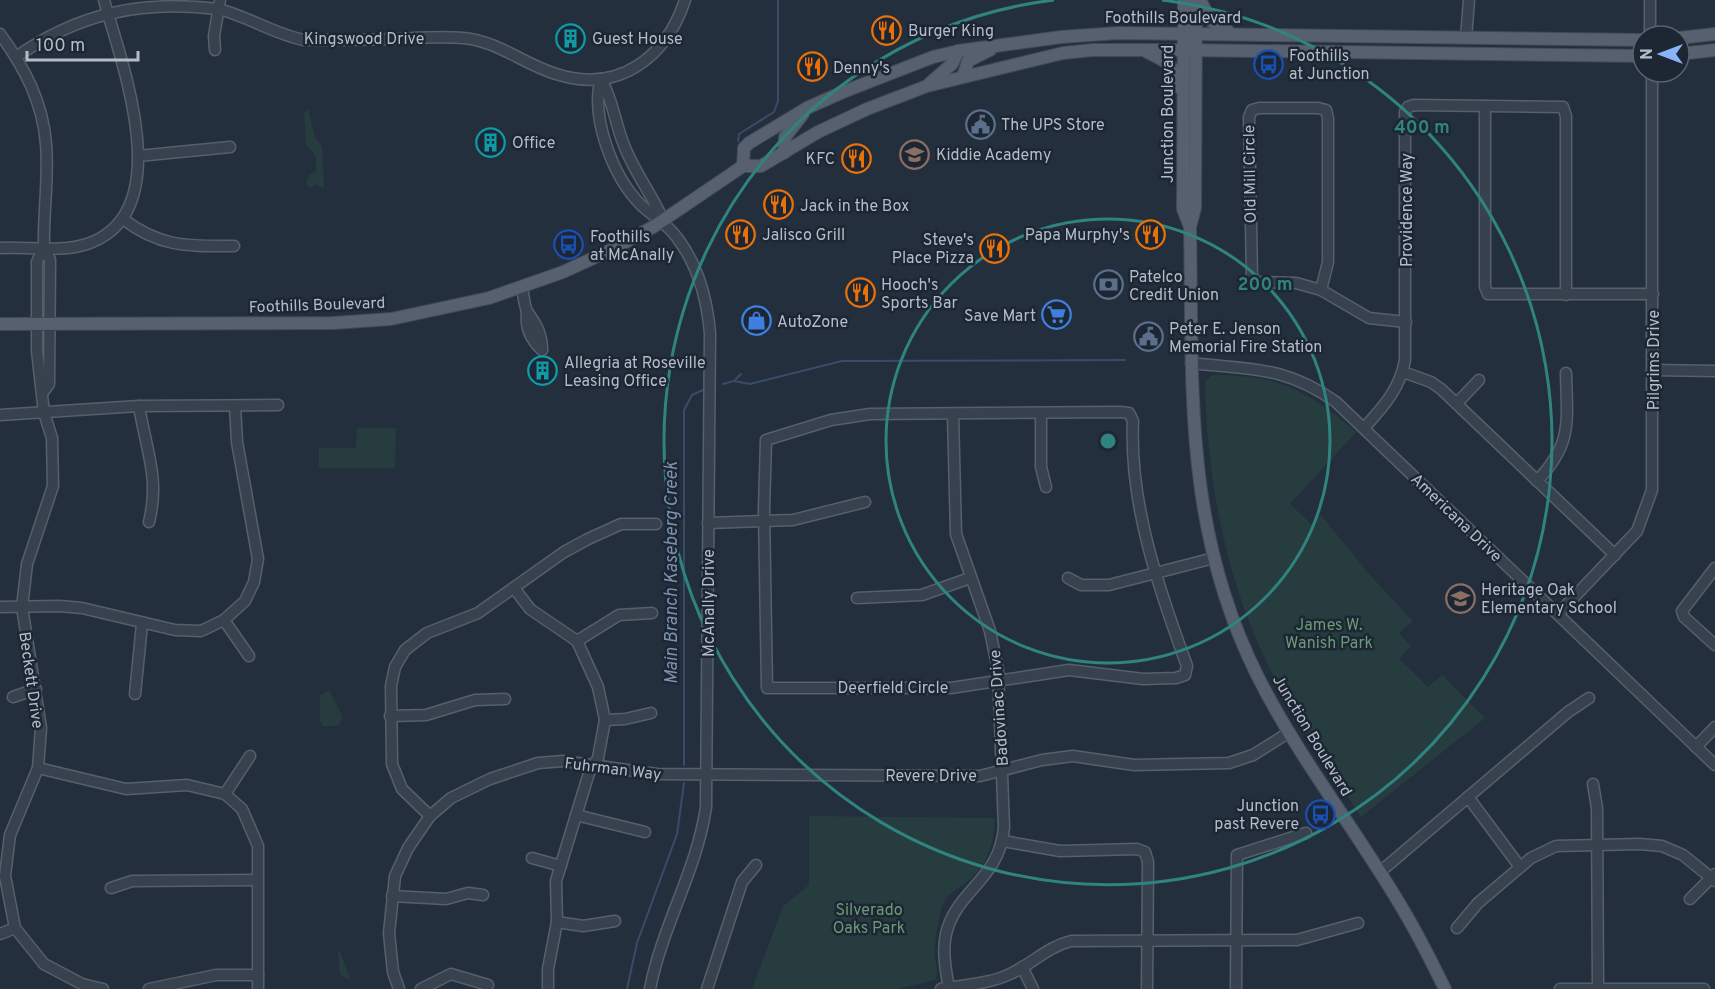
<svg xmlns="http://www.w3.org/2000/svg" width="1715" height="989" viewBox="0 0 1715 989" font-family="Overpass,sans-serif">
<style>
.green{fill:#263c3f}
.lines{fill:none;stroke-linecap:round;stroke-linejoin:round}
.stream{stroke:#394c67;stroke-width:2}
.minor-casing{stroke:#565f6c;stroke-width:13}
.major-casing{stroke:#414a57;stroke-width:14}
.minor{stroke:#38414e;stroke-width:10}
.major{stroke:#56606e;stroke-width:12}
.ring{fill:none;stroke:#308480;stroke-width:3}
.labels{text-anchor:middle;stroke-width:5;stroke-linejoin:round;paint-order:stroke}
.street-label{font-size:16px;fill:#b4bcc9;stroke:#1d2633}
.poi-label{font-size:16px;fill:#b4bcc9;stroke:#1d2633;text-anchor:start}
.park-label{font-size:16px;fill:#6b9a76;stroke:#1d2633}
.water-label{font-size:18px;font-style:italic;fill:#7c92b1;stroke:#1d2633}
.centre{fill:#308480;stroke:#1d2633;stroke-width:3}
.ring-label{font-size:18px;text-anchor:middle;font-weight:bold;fill:#308480;stroke:#1d2633;stroke-width:5;stroke-linejoin:round;paint-order:stroke}
</style>
<rect width="100%" height="100%" fill="#242f3e"/>
<g class="green">
<polygon points="308,109 315,137 322,147 324,188 315,184 310,188 306,184 309,175 316,171 316,156 306,144 304,113"/>
<path d="M1212 375C1279 375 1306 389 1356 432L1290 504 1311 524 1321 515 1369 574 1413 621 1399 633 1411 646 1399 659 1428 687 1442 675 1485 718 1361 817C1329 767 1294 718 1268 665 1225 577 1207 478 1205 382Z"/>
<polygon points="357,428 396,428 395,468 319,468 319,448 356,448"/>
<polygon points="329,690 343,717 339,725 324,727 320,721 320,695"/>
<path d="M809 816 995 818C994 843 988 865 968 881 958 889 946 893 942 907 938 922 934 942 935 958 936 966 939 973 935 980L896 989H752L783 906 809 885Z"/>
<polygon points="340,952 351,981 340,974 338,953"/>
</g>
<g class="lines">
<g class="stream">
<polyline points="738,141 739,134 774,112 778,101 778,0"/>
<polyline points="734,381 750,384 842,361 1125,360"/>
<polyline points="723,384 734,381 741,374"/>
<polyline points="684,765 684,410 692,395 703,390"/>
<polyline points="627,989 637,943 677,834 684,783"/>
</g>
<defs>
<g id="minor">
<polyline points="1650,0 1650,36"/>
<path d="M0 34C24 67 43 102 46 144 49 178 43 213 44 247L37 262V351L44 413 52 438 53 486 27 564 22 607 41 728 38 768 10 835 5 876 15 928 44 964 82 984 103 989"/>
<polyline points="1466,38 1469,0"/>
<polyline points="215,50 214,36 220,0"/>
<path d="M16 57C79 13 141 0 218 9 248 16 273 34 304 40 334 40 365 40 395 39 417 38 441 36 463 38 498 41 523 64 556 74 618 94 666 58 685 0"/>
<path d="M601 79C590 117 613 177 641 205 654 217 668 224 678 239 699 267 707 299 710 333L706 807C697 870 662 926 650 989"/>
<path d="M601 79C613 99 615 124 624 145 634 172 652 194 663 220"/>
<polyline points="1485,106 1485,287 1488,294 1653,294"/>
<polygon points="1259,108 1318,108 1326,110 1328,118 1328,262 1321,290 1296,283 1258,282 1252,278 1249,117 1252,110"/>
<polyline points="138,156 230,147"/>
<path d="M123 219C161 248 189 246 234 246"/>
<path d="M0 248C27 246 61 253 87 244 179 213 122 65 104 0"/>
<path d="M522 288C524 296 524 307 528 313 537 325 542 335 542 350"/>
<polyline points="1321,290 1369,318 1406,322"/>
<path d="M527 312C525 327 531 340 542 350"/>
<path d="M1191 363C1250 370 1284 365 1336 402L1715 765"/>
<polyline points="1653,370 1715,371"/>
<polyline points="1403,372 1431,382 1441,389 1615,555"/>
<polyline points="43,392 49,384 50,260 44,247"/>
<polyline points="1457,403 1479,380"/>
<path d="M139 406C146 450 160 478 149 522"/>
<path d="M1120 412 1129 413 1133 421C1129 504 1159 589 1187 666L1185 675 1176 678 1143 679 1069 670 951 688H767L764 511 766 440 831 420 870 414Z"/>
<polyline points="1041,413 1041,467 1046,487"/>
<polyline points="0,415 139,406 278,405"/>
<path d="M1364 428C1383 407 1400 389 1405 360V112L1408 107 1414 105 1563 107 1566 116V295"/>
<path d="M1537 481C1573 443 1567 421 1566 373"/>
<polyline points="708,523 793,520 865,502"/>
<polyline points="1715,568 1682,611 1684,617 1715,645"/>
<polyline points="1068,578 1081,585 1109,585 1214,558"/>
<polyline points="514,588 530,609 577,641 598,687 605,720 598,758 589,773 556,881 557,922 548,969 548,989"/>
<polyline points="857,598 922,595 970,578"/>
<polyline points="0,607 59,606 82,608 175,630 201,631 224,620 245,601 254,582 258,559 237,442 235,406"/>
<polyline points="1558,614 1637,531 1652,490 1652,72"/>
<polyline points="224,620 249,656"/>
<polyline points="577,641 619,615 652,613"/>
<polyline points="135,694 142,624"/>
<polyline points="13,697 36,689"/>
<polyline points="390,716 426,715 475,700 505,699"/>
<polyline points="605,720 625,719 651,713"/>
<polyline points="1696,747 1715,727"/>
<polyline points="38,768 126,789 187,785 225,794 242,809 258,846 258,989"/>
<polyline points="1593,784 1597,808 1598,989"/>
<polyline points="225,794 250,756"/>
<polyline points="1468,797 1520,867"/>
<polyline points="576,815 645,832"/>
<polyline points="430,816 402,789 392,764 391,686 395,667 405,650 427,633 478,613 564,552 588,539 621,524 656,524"/>
<polyline points="1003,841 1060,851 1137,849 1145,852 1148,862 1147,989"/>
<polyline points="532,858 561,866"/>
<polyline points="1380,872 1568,712 1589,698"/>
<polyline points="111,888 132,881 257,880"/>
<polyline points="392,896 446,899 468,893 483,895"/>
<polyline points="1690,899 1715,874"/>
<polyline points="557,922 583,926 615,921"/>
<polyline points="1457,928 1478,903 1531,858 1556,846 1640,844 1662,846 1683,855 1715,881"/>
<polyline points="0,934 15,928"/>
<polyline points="1022,967 1033,989"/>
<polyline points="149,989 216,975 258,975"/>
<polyline points="399,989 393,972 389,933 395,876 408,848 430,816 451,798 490,779 538,763 563,761 657,774 980,776 1042,760 1073,756 1134,765 1229,763 1253,755 1288,733"/>
<polyline points="421,989 451,974 488,985"/>
<polyline points="707,989 742,882 756,865"/>
<path d="M941 989C963 985 989 984 1010 974 1032 964 1047 947 1071 941L1297 940 1358 923"/>
<path d="M949 989C946 971 942 952 946 934 956 890 1000 880 1004 827L998 670 990 631 956 534 953 414"/>
<polyline points="1236,989 1237,855 1306,833"/>
<polyline points="1560,989 1704,989"/>
</g>
<g id="major">
<polyline points="1184,0 1183,209 1190,227"/>
<path d="M1196 0 1195 208 1190 227C1193 387 1183 526 1257 675 1299 759 1358 832 1405 913 1420 938 1432 963 1445 989"/>
<polyline points="1200,0 1211,21 1228,31"/>
<polyline points="1679,38 1715,34"/>
<path d="M1147 52C1167 62 1175 63 1178 87"/>
<polyline points="1679,54 1715,50"/>
<polyline points="963,77 968,61 990,50"/>
<polyline points="930,83 952,64 958,51"/>
<polyline points="784,153 785,137 803,114"/>
<polyline points="743,166 744,148 749,143 807,108 843,92 933,57 958,51 1061,37 1118,33 1643,40"/>
<polyline points="0,324 333,323 391,319 489,298 563,272 611,250 653,227 743,166 761,166 818,132 867,109 927,86 1063,53 1093,50 1184,50 1643,56"/>
</g>
</defs>
<use href="#minor" class="minor-casing"/>
<use href="#major" class="major-casing"/>
<use href="#minor" class="minor"/>
<use href="#major" class="major"/>
</g>
<g class="ring">
<circle cx="1108" cy="441" r="222"/>
<path d="M1162 0A444 444 0 1 1 1054 0"/>
</g>
<defs>
<symbol id="restaurant-ring" viewBox="-11 -11 22 22"><circle r="9.5" fill="#1d2633" stroke="#e8710a" stroke-width="1.5"/><path d="M-5-6h1v4h1v-4h1v4h1v-4h1v5L-1.5 .5V6h-2V.5L-5-1ZM5-6V6H3V1.5H1.5Q1.5-4 5-6Z" fill="#e8710a"/></symbol>
<symbol id="building-ring" viewBox="-11 -11 22 22"><circle r="9.5" fill="#1d2633" stroke="#0f9aa8" stroke-width="1.5"/><path d="M-4-6H4V6H1V3H-1V6H-4ZM-2.5-4.3h1.7v1.8h-1.7ZM.8-4.3h1.7v1.8H.8ZM-2.5-1h1.7V.8h-1.7ZM.8-1h1.7V.8H.8Z" fill="#0f9aa8"/></symbol>
<symbol id="bus-ring" viewBox="-11 -11 22 22"><circle r="9.5" fill="#1d2633" stroke="#1a4fb4" stroke-width="1.5"/><path d="M-5-6H5V4H4V6H2V4H-2V6H-4V4H-5ZM-3.5-4V0h7V-4ZM-3.5 1.2v1.5H-2V1.2ZM2 1.2v1.5H3.5V1.2Z" fill="#1a4fb4"/></symbol>
<symbol id="civic-ring" viewBox="-11 -11 22 22"><circle r="9.5" fill="#1d2633" stroke="#5c6f8a" stroke-width="1.5"/><path d="M-.6-6.5H3V-4.5H.6V-3L4-1V1h2V6H-6V1h2V-1L-.6-3ZM-1.2 2.5V6h2.4V2.5Z" fill="#5c6f8a"/></symbol>
<symbol id="school-ring" viewBox="-11 -11 22 22"><circle r="9.5" fill="#1d2633" stroke="#8d6e63" stroke-width="1.5"/><path d="M0-5L7-2L0 1L-7-2ZM-4 1L0 2.5L4 1V4Q0 6-4 4Z" fill="#8d6e63"/></symbol>
<symbol id="bank-ring" viewBox="-11 -11 22 22"><circle r="9.5" fill="#1d2633" stroke="#5c6f8a" stroke-width="1.5"/><path d="M-6-4H6V4H-6ZM0-2.3a2.3 2.3 0 1 0 0 4.6a2.3 2.3 0 1 0 0-4.6Z" fill="#5c6f8a"/></symbol>
<symbol id="supermarket-ring" viewBox="-11 -11 22 22"><circle r="9.5" fill="#1d2633" stroke="#3f7fe0" stroke-width="1.5"/><path d="M-6-5.5h2.5l.6 2H6L4.5 2H-2.5L-4.4-4H-6ZM-1.5 3.2a1.3 1.3 0 1 0 .1 0ZM3 3.2a1.3 1.3 0 1 0 .1 0Z" fill="#3f7fe0"/></symbol>
<symbol id="shop-ring" viewBox="-11 -11 22 22"><circle r="9.5" fill="#1d2633" stroke="#3f7fe0" stroke-width="1.5"/><path d="M-5-2.5h2.3a2.7 3.5 0 0 1 5.4 0H5L5.5 6h-11ZM-1.5-2.5h3a1.5 2.3 0 0 0-3 0Z" fill="#3f7fe0"/></symbol>
</defs>
<g fill-rule="evenodd">
<use href="#restaurant-ring" x="870" y="14" width="33" height="33"/>
<use href="#building-ring" x="554" y="22" width="33" height="33"/>
<use href="#bus-ring" x="1252" y="48" width="33" height="33"/>
<use href="#restaurant-ring" x="796" y="50" width="33" height="33"/>
<use href="#civic-ring" x="964" y="108" width="33" height="33"/>
<use href="#building-ring" x="474" y="126" width="33" height="33"/>
<use href="#school-ring" x="898" y="138" width="33" height="33"/>
<use href="#restaurant-ring" x="840" y="142" width="33" height="33"/>
<use href="#restaurant-ring" x="762" y="188" width="33" height="33"/>
<use href="#restaurant-ring" x="724" y="218" width="33" height="33"/>
<use href="#restaurant-ring" x="1134" y="218" width="33" height="33"/>
<use href="#bus-ring" x="552" y="228" width="33" height="33"/>
<use href="#restaurant-ring" x="978" y="232" width="33" height="33"/>
<use href="#bank-ring" x="1092" y="268" width="33" height="33"/>
<use href="#restaurant-ring" x="844" y="276" width="33" height="33"/>
<use href="#supermarket-ring" x="1040" y="298" width="33" height="33"/>
<use href="#shop-ring" x="740" y="304" width="33" height="33"/>
<use href="#civic-ring" x="1132" y="320" width="33" height="33"/>
<use href="#building-ring" x="526" y="354" width="33" height="33"/>
<use href="#school-ring" x="1444" y="582" width="33" height="33"/>
<use href="#bus-ring" x="1304" y="798" width="33" height="33"/>
</g>
<g class="labels">
<g class="street-label">
<text x="1173" y="23">Foothills Boulevard</text>
<text x="364" y="44">Kingswood Drive</text>
<text transform="translate(1167 114) rotate(-90)" y="6">Junction Boulevard</text>
<text transform="translate(1249 174) rotate(-91)" y="6">Old Mill Circle</text>
<text transform="translate(1406 210) rotate(-90)" y="6">Providence Way</text>
<text transform="translate(317 304) rotate(-2)" y="6">Foothills Boulevard</text>
<text transform="translate(1653 360) rotate(-90)" y="6">Pilgrims Drive</text>
<text transform="translate(1457 517) rotate(44)" y="6">Americana Drive</text>
<text transform="translate(708 603) rotate(-90)" y="6">McAnally Drive</text>
<text transform="translate(32 680) rotate(82)" y="6">Beckett Drive</text>
<text x="893" y="693">Deerfield Circle</text>
<text transform="translate(998 708) rotate(-94)" y="6">Badovinac Drive</text>
<text transform="translate(1313 735) rotate(59)" y="6">Junction Boulevard</text>
<text transform="translate(613 768) rotate(7)" y="6">Fuhrman Way</text>
<text x="931" y="781">Revere Drive</text>
</g>
<g class="poi-label">
<text x="908" y="36">Burger King</text>
<text x="592" y="44">Guest House</text>
<text x="1289" y="61">Foothills<tspan x="1289" dy="18">at Junction</tspan></text>
<text x="833" y="73">Denny's</text>
<text x="1001" y="130">The UPS Store</text>
<text x="512" y="148">Office</text>
<text x="936" y="160">Kiddie Academy</text>
<text x="835" y="164" text-anchor="end">KFC</text>
<text x="800" y="211">Jack in the Box</text>
<text x="762" y="240">Jalisco Grill</text>
<text x="1130" y="240" text-anchor="end">Papa Murphy's</text>
<text x="590" y="242">Foothills<tspan x="590" dy="18">at McAnally</tspan></text>
<text x="974" y="245" text-anchor="end">Steve's<tspan x="974" dy="18">Place Pizza</tspan></text>
<text x="1129" y="282">Patelco<tspan x="1129" dy="18">Credit Union</tspan></text>
<text x="881" y="290">Hooch's<tspan x="881" dy="18">Sports Bar</tspan></text>
<text x="1036" y="321" text-anchor="end">Save Mart</text>
<text x="777" y="327">AutoZone</text>
<text x="1169" y="334">Peter E. Jenson<tspan x="1169" dy="18">Memorial Fire Station</tspan></text>
<text x="564" y="368">Allegria at Roseville<tspan x="564" dy="18">Leasing Office</tspan></text>
<text x="1481" y="595">Heritage Oak<tspan x="1481" dy="18">Elementary School</tspan></text>
<text x="1299" y="811" text-anchor="end">Junction<tspan x="1299" dy="18">past Revere</tspan></text>
</g>
<g class="park-label">
<text x="1329" y="630">James W.<tspan x="1329" dy="18">Wanish Park</tspan></text>
<text x="869" y="915">Silverado<tspan x="869" dy="18">Oaks Park</tspan></text>
</g>
<g class="water-label">
<text transform="translate(671 573) rotate(-90)" y="6">Main Branch Kaseberg Creek</text>
</g>
</g>
<circle cx="1108" cy="441" r="9" class="centre"/>
<g class="ring-label">
<text x="1422" y="133">400 m</text>
<text x="1265" y="290">200 m</text>
</g>
<g transform="translate(1661 54) rotate(270)"><circle r="28" fill="#1d2633" stroke="#59626f" stroke-width="1.5"/>
<path d="M0-4.5L10 22L0 15L-10 22Z" fill="#8ab4f8"/>
<text y="-9" font-size="16" font-weight="bold" text-anchor="middle" fill="#b4bcc9">N</text>
</g>
<path d="M27 51v9h111v-9" fill="none" stroke="#b4bcc9" stroke-width="3"/>
<text x="36" y="51" font-size="18" fill="#b4bcc9" stroke="#1d2633" stroke-width="4.5" paint-order="stroke">100 m</text>
</svg>
